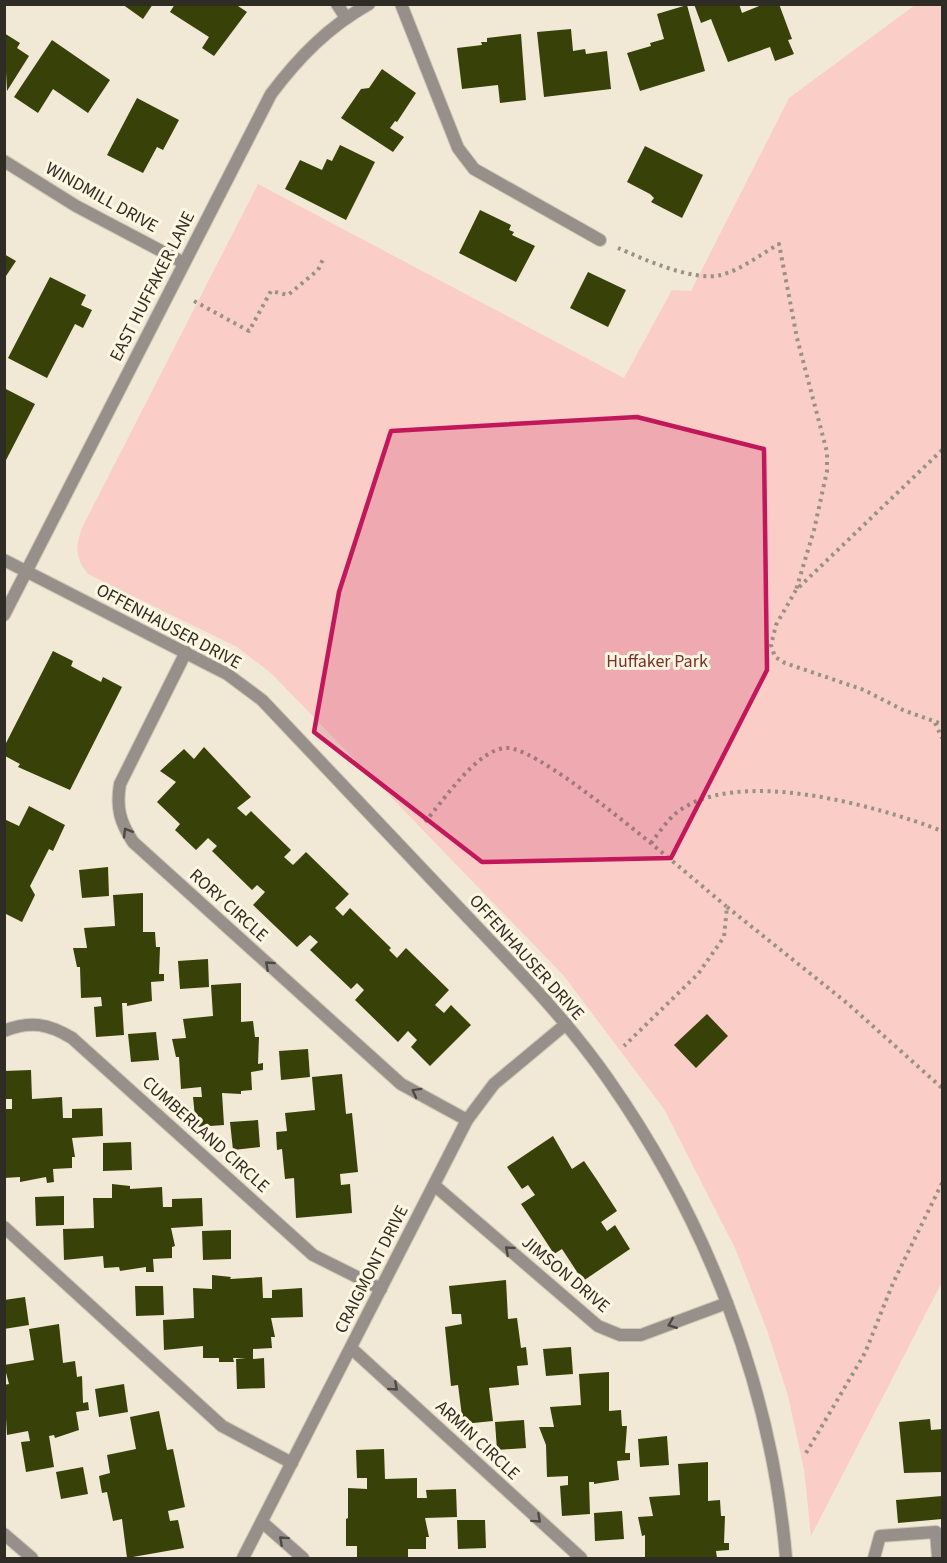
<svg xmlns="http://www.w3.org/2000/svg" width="947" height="1563" viewBox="0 0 947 1563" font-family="'Source Sans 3',sans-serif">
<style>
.green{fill:#facdc7}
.building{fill:#384108}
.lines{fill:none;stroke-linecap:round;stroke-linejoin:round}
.service-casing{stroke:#cec7b5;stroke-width:14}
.minor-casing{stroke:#cec7b5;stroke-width:14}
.tertiary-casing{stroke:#cec7b5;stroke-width:14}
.path{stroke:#979284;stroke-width:4;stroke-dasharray:3 4.5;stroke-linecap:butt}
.service{stroke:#978f8a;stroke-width:12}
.minor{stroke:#978f8a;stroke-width:12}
.tertiary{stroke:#978f8a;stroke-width:12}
.oneway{stroke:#4e4a43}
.marked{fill:#c2185b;fill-opacity:0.2;stroke:#c2185b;stroke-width:4.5;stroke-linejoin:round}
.labels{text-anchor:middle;stroke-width:6;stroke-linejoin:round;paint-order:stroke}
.street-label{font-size:18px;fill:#2f2c25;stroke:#fef6e2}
.park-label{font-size:18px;fill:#7a2e28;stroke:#fef6e2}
</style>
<rect width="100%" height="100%" fill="#f1e9d5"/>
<path class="green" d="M915 5H942V1282L811 1536 804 1469 788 1396 767 1330 735 1248 664 1109 564 976 272 674 237 647 88 574C75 558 75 547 82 528L258 184 624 378 672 290 691 291 789 98Z"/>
<g class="building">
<polygon points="122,4 153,4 143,19"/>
<polygon points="175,4 235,4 247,12 214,56 202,48 209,37 170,12"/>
<polygon points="694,4 739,4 742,13 764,4 779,4 792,39 788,40 794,54 775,61 770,47 728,62 711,19 701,23"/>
<polygon points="687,5 705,71 640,91 627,53 651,46 650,43 664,39 657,14"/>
<polygon points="571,29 573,51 585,49 586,54 607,51 611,89 544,97 537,32"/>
<polygon points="4,33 20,43 17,48 29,56 7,91"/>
<polygon points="521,34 526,100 500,103 498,85 462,89 457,48 482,45 481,42 487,42 487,38"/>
<polygon points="52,40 110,80 88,113 53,89 38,113 14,97"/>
<polygon points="382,69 416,93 397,122 395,121 390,128 404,137 393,152 341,118 361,89 369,88"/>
<polygon points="137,98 179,120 163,150 157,147 143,173 107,155"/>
<polygon points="340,145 375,162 346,220 285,189 300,160 322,170 327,159 332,161"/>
<polygon points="645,146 703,175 682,218 651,202 654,198 650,194 627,182"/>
<polygon points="480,210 511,225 509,230 514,232 512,235 535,246 516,282 459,253"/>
<polygon points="4,254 16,261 4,279"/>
<polygon points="588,272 626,290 608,327 570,308"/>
<polygon points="50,277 86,295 81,305 92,310 83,328 75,324 47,378 8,358"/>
<polygon points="4,388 35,404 4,464"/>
<polygon points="53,651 73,661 71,666 101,682 103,677 122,687 70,790 18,767 20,764 5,756 5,745"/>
<polygon points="204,747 251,797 237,808 246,816 251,811 291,850 284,857 293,865 306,852 349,894 335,908 343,916 350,908 391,948 389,950 397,958 406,948 449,990 435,1005 444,1013 451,1005 471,1025 430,1066 411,1047 417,1040 408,1031 398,1042 355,1000 364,990 357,983 351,989 310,950 318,942 310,935 297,947 253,905 265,892 257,885 252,890 212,851 217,846 208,838 196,850 175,830 180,824 157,802 176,782 160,771 184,749 194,759"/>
<polygon points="29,806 65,825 53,851 49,849 30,886 35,895 22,922 4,913 4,819 19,826"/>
<polygon points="108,867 109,896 82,898 79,870"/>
<polygon points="143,893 143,932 155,932 156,947 160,947 159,974 164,974 164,981 151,982 152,1001 127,1006 127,1003 122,1003 124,1035 96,1037 94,1007 102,1006 101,997 81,998 80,967 77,967 73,948 87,948 84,928 115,926 113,895"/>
<polygon points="208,959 209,987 180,989 178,961"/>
<polygon points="241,983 241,1022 253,1021 255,1037 259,1037 258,1064 263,1063 263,1070 251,1072 252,1090 241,1091 241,1094 222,1093 224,1125 196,1127 193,1097 202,1097 201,1087 181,1089 179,1057 176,1057 172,1039 186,1038 183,1019 213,1016 211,985"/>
<polygon points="707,1014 728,1036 696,1068 674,1045"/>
<polygon points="156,1032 159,1060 131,1062 128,1034"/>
<polygon points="308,1049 310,1077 281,1080 279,1051"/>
<polygon points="31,1070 32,1099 62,1097 63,1118 72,1118 72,1109 102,1108 103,1136 72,1138 75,1157 72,1157 72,1168 53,1169 54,1182 47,1183 46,1177 20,1182 20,1177 4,1178 4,1109 12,1109 12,1099 4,1099 4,1071"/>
<polygon points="342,1074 346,1114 352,1113 358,1172 340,1174 341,1185 350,1184 352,1213 296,1218 294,1178 285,1179 282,1149 277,1150 276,1132 287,1131 285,1113 315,1110 312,1077"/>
<polygon points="258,1120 260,1147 233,1150 230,1122"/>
<polygon points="553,1136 572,1169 584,1161 597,1180 617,1211 601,1222 607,1231 615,1225 630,1249 583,1281 562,1249 554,1254 541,1234 521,1204 535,1195 528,1185 522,1189 507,1167"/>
<polygon points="131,1142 132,1170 103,1171 103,1143"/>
<polygon points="112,1184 130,1186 130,1189 162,1187 163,1207 172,1207 172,1199 202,1198 203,1226 171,1228 175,1246 172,1247 172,1258 153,1259 154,1272 146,1272 146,1267 120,1271 119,1267 104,1268 103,1256 64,1260 63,1229 94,1228 93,1198 112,1198"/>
<polygon points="64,1196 64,1225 36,1226 35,1197"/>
<polygon points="231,1230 231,1259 203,1260 202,1231"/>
<polygon points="212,1275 231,1277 230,1279 262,1277 263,1298 272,1298 272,1290 302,1288 303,1317 271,1318 275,1337 271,1337 272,1348 253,1349 253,1359 264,1358 265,1388 237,1389 236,1359 246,1358 233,1358 234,1362 219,1362 219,1358 203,1358 203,1346 164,1350 163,1320 194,1318 193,1288 212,1289"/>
<polygon points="506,1280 508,1319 517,1318 521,1348 526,1347 528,1365 517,1366 519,1385 489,1388 493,1421 463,1424 458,1385 451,1386 445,1327 462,1324 461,1314 452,1314 449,1286"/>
<polygon points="135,1286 163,1286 164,1315 136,1316"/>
<polygon points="25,1297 29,1325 4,1329 4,1300"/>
<polygon points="59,1324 63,1363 75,1361 77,1377 82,1376 83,1403 88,1402 89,1410 76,1412 79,1430 55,1438 54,1435 49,1436 54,1467 26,1472 21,1442 30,1441 28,1431 7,1435 4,1385 9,1384 4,1365 34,1360 29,1329"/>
<polygon points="571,1347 573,1374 546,1376 543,1349"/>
<polygon points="609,1372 609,1411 621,1410 622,1426 627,1426 625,1453 630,1453 630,1460 617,1461 619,1480 594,1484 594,1482 589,1482 590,1514 562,1516 560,1486 568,1485 568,1476 547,1477 546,1445 539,1427 554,1427 550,1407 581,1405 579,1374"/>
<polygon points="124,1384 128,1412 99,1417 95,1389"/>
<polygon points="159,1411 167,1450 173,1449 185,1507 168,1511 170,1521 178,1520 184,1548 127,1558 122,1519 113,1521 107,1492 102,1493 99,1476 110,1473 107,1455 136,1449 130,1417"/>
<polygon points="930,1419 931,1430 942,1429 942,1472 904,1473 899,1422"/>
<polygon points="524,1420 526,1448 497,1450 495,1422"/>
<polygon points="667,1436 669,1465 640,1467 638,1439"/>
<polygon points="384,1449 385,1479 417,1478 417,1498 427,1498 426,1490 456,1489 457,1517 425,1518 429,1537 426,1537 426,1549 408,1549 408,1558 357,1558 357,1546 346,1546 346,1519 348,1518 348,1488 367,1489 367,1478 357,1478 356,1450"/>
<polygon points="708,1462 708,1501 720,1500 721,1516 725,1516 724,1543 729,1543 729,1550 716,1551 717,1558 645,1558 645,1535 642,1536 638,1517 653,1516 649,1497 680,1495 678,1464"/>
<polygon points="83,1467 88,1494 61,1499 56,1472"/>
<polygon points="942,1496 942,1519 898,1523 896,1500"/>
<polygon points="622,1511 624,1539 595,1541 594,1513"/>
<polygon points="457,1520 485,1520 486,1548 458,1549"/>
</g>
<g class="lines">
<defs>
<g id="service">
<path d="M186 652 120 784C116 808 120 822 133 842L401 1084 467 1120"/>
<path d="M4 1031C30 1020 49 1024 72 1038L313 1255 381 1289"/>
<polyline points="434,1185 598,1326 620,1335 641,1335 727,1303"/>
<polyline points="4,1227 222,1426 292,1463"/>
<polyline points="351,1348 581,1558"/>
<polyline points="262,1522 303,1558"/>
<polyline points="874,1558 880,1536 936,1532 938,1558"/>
</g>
<g id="minor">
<polyline points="337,4 346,18"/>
<polyline points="401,4 458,148 474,169 600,240"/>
<polyline points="4,161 76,206 184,263"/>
<path d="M4 560 227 674 262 700C327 769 393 838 458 907 510 962 564 1016 608 1079 706 1219 772 1387 786 1558"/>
<polyline points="4,1534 32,1558"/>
<polyline points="243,1558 467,1120 494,1084 566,1024"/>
</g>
<path id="tertiary" d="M4 615 271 94C299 57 328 27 369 4"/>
</defs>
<use href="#service" class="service-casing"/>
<use href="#minor" class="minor-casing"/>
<use href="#tertiary" class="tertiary-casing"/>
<g class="path">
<path d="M618 248C643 259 694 282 721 275 741 270 761 254 779 244L797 338 827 452V471L814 530 796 590"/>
<polyline points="194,301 249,331 271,291 288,295 318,270 324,257"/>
<polyline points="942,450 796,590 776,625 771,645 775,657 785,663 864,690 903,710 942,724"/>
<polyline points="935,723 942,738"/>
<path d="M425 822C443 801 478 748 507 748 543 747 693 879 727 907L724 937 698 974 624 1046"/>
<path d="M651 843C658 834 666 822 675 814 734 765 878 806 942 831"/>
<polyline points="727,907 847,1003 942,1088"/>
<polyline points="806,1453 865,1353 893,1283 942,1183"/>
</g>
<use href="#service" class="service"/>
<use href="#minor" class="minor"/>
<use href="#tertiary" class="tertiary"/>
</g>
<defs><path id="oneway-chevron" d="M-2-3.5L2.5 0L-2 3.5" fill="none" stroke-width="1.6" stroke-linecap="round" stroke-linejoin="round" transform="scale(1.5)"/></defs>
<g class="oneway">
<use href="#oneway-chevron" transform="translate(127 832) rotate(-121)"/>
<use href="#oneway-chevron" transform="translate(269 965) rotate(-138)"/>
<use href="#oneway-chevron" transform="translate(416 1092) rotate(-151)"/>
<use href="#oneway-chevron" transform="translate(509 1250) rotate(-139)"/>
<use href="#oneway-chevron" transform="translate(672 1324) rotate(158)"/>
<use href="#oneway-chevron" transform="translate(394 1387) rotate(42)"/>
<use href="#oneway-chevron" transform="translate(537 1519) rotate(42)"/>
<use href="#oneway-chevron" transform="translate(283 1540) rotate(-138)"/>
</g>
<path class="marked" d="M637 417 764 449 767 670 671 858 482 862 314 732 339 592 391 431Z"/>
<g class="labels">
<g class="street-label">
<text transform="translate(102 197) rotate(29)" y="6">WINDMILL DRIVE</text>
<text transform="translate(152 286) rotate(-63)" y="6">EAST HUFFAKER LANE</text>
<text transform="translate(169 626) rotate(28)" y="6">OFFENHAUSER DRIVE</text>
<text transform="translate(229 905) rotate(42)" y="6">RORY CIRCLE</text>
<text transform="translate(527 957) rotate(48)" y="6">OFFENHAUSER DRIVE</text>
<text transform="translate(206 1134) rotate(42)" y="6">CUMBERLAND CIRCLE</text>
<text transform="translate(371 1269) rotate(-63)" y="6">CRAIGMONT DRIVE</text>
<text transform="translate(566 1274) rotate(40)" y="6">JIMSON DRIVE</text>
<text transform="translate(478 1440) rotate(43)" y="6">ARMIN CIRCLE</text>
</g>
<g class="park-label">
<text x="657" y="667">Huffaker Park</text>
</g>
</g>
<rect width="947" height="1563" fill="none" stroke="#2f2c25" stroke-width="12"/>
</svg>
